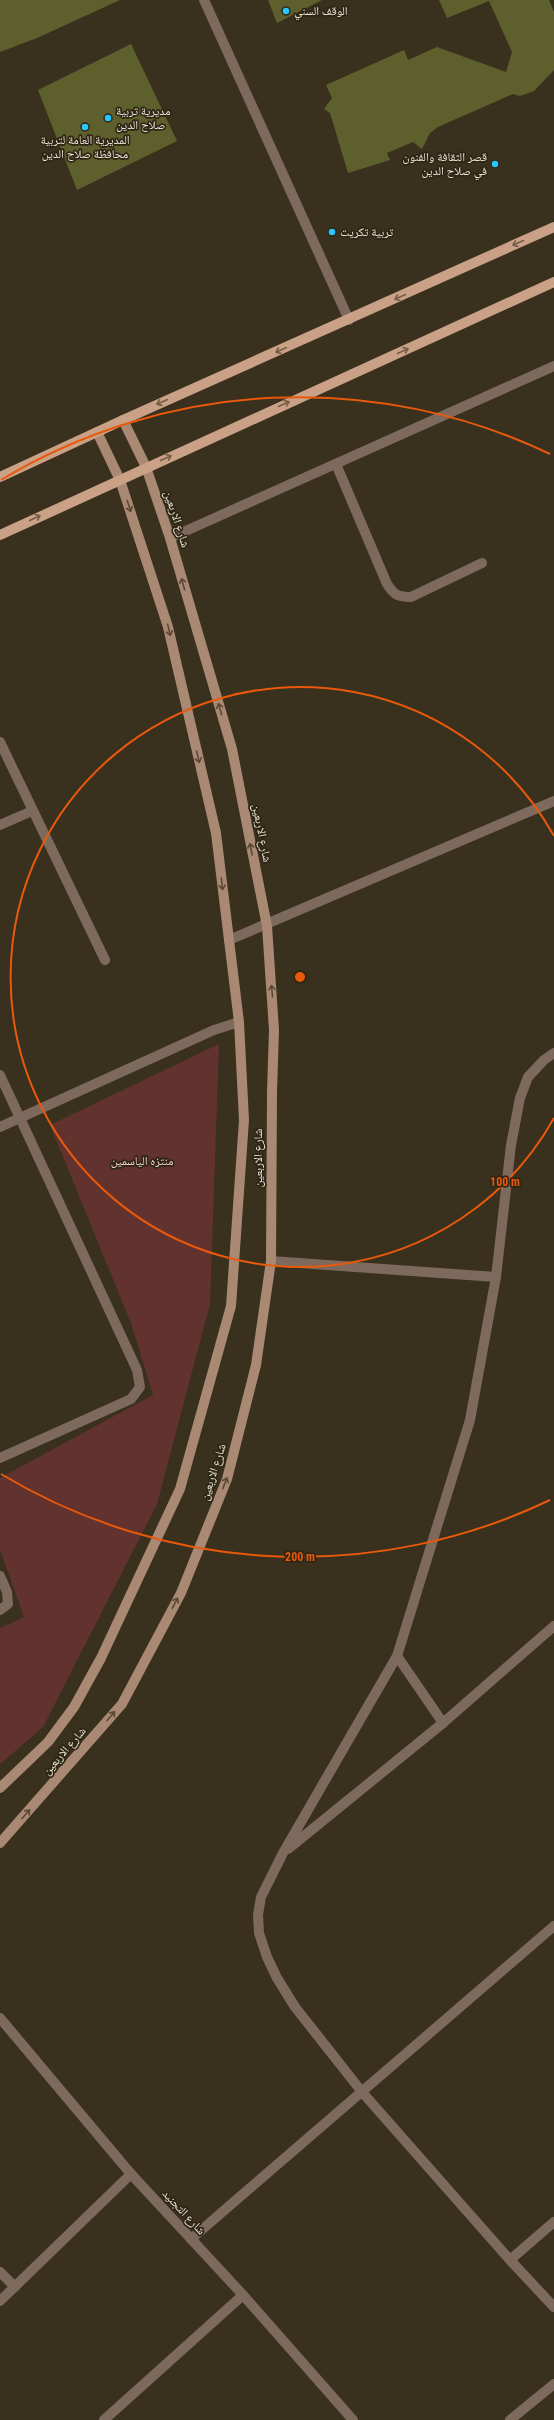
<svg xmlns="http://www.w3.org/2000/svg" width="554" height="2420" viewBox="0 0 554 2420" font-family="'Roboto Condensed','Noto Naskh Arabic',sans-serif">
<style>
.green{fill:#62322e}
.building{fill:#5d602d}
.lines{fill:none;stroke-linecap:round;stroke-linejoin:round}
.minor{stroke:#7e6a5d;stroke-width:10}
.tertiary{stroke:#7e6a5d;stroke-width:10}
.secondary{stroke:#a98974;stroke-width:10}
.primary{stroke:#caa186;stroke-width:10}
.oneway{stroke:#755d47}
.oneway2{stroke:#5a4936}
.ring{fill:none;stroke:#e8590c;stroke-width:2}
.poi-dot{fill:#27c8ff;stroke:#2f2614;stroke-width:1.5}
.labels{text-anchor:middle;stroke-width:3.5;stroke-linejoin:round;paint-order:stroke}
.poi-label{font-size:12px;fill:#e9e4d8;stroke:#2f2614;text-anchor:start}
.street-label{font-size:12px;fill:#e9e4d8;stroke:#2f2614}
.park-label{font-size:12px;fill:#f4d0cc;stroke:#2f2614}
.centre{fill:#e8590c;stroke:#2f2614;stroke-width:2}
.ring-label{font-size:12px;text-anchor:middle;font-weight:bold;fill:#e8590c;stroke:#2f2614;stroke-width:3.5;stroke-linejoin:round;paint-order:stroke}
</style>
<rect width="100%" height="100%" fill="#39301e"/>
<polygon class="green" points="219,1044 210,1304 157,1504 43,1727 0,1764 0,1628 24,1617 0,1550 0,1478 153,1395 131,1323 50,1125"/>
<g class="building">
<polygon points="0,0 120,0 37,38 0,52"/>
<polygon points="268,0 322,0 277,23"/>
<polygon points="439,0 549,0 554,12 554,70 534,91 520,96 513,94 438,127 430,133 422,149 413,142 387,153 390,160 348,173 330,113 324,109 332,98 326,85 404,50 408,60 437,47 506,72 512,52 489,1 447,18"/>
<polygon points="131,44 177,141 77,190 38,90"/>
</g>
<g class="lines">
<g class="minor">
<path d="M336 464 387 584C394 595 398 597 411 597L482 563"/>
<polyline points="170,538 554,366"/>
<polyline points="0,742 105,960"/>
<polyline points="0,825 32,811"/>
<polyline points="554,1053 544,1060 528,1077 520,1098 511,1145 496,1277 470,1420 397,1656 283,1853 261,1897 258,1915 259,1933 267,1957 277,1978 295,2007 362,2092 510,2260 554,2307"/>
<polyline points="0,1075 137,1370 140,1387 131,1399 0,1458"/>
<polyline points="271,1261 496,1277"/>
<polyline points="0,1576 7,1592 8,1604 0,1610"/>
<polyline points="397,1656 443,1723"/>
<polyline points="288,1849 443,1723 554,1626"/>
<polyline points="0,2018 131,2174 243,2295 353,2420"/>
<polyline points="191,2239 554,1926"/>
<polyline points="510,2260 554,2222"/>
<polyline points="0,2272 15,2287"/>
<polyline points="0,2301 131,2174"/>
<polyline points="104,2420 243,2295"/>
<polyline points="510,2420 554,2384"/>
</g>
<g class="tertiary">
<polyline points="204,0 349,320"/>
<polyline points="229,940 554,801"/>
<polyline points="0,1127 214,1030 239,1022"/>
</g>
<g class="secondary">
<polyline points="0,1788 48,1742 74,1707 101,1658 180,1489 231,1306 244,1120 239,1022 216,833 168,627 120,480 97,432"/>
<polyline points="0,1843 122,1704 181,1593 227,1479 256,1365 271,1261 272,1092 274,1030 267,926 232,749 170,538 146,467 123,420"/>
</g>
<g class="primary">
<polyline points="0,477 123,420 554,227"/>
<polyline points="0,535 554,282"/>
</g>
</g>
<defs><path id="oneway-shaft" d="M-6 0H5M1.5-3L5.5 0L1.5 3" fill="none" stroke-width="1.6" stroke-linecap="round" stroke-linejoin="round"/></defs>
<g class="oneway">
<use href="#oneway-shaft" transform="translate(518 243) rotate(156)"/>
<use href="#oneway-shaft" transform="translate(400 297) rotate(156)"/>
<use href="#oneway-shaft" transform="translate(281 350) rotate(156)"/>
<use href="#oneway-shaft" transform="translate(403 351) rotate(-24)"/>
<use href="#oneway-shaft" transform="translate(162 402) rotate(156)"/>
<use href="#oneway-shaft" transform="translate(284 404) rotate(-24)"/>
<use href="#oneway-shaft" transform="translate(166 458) rotate(-24)"/>
<use href="#oneway-shaft" transform="translate(35 518) rotate(-25)"/>
</g>
<g class="oneway2">
<use href="#oneway-shaft" transform="translate(129 506) rotate(72)"/>
<use href="#oneway-shaft" transform="translate(183 584) rotate(-106)"/>
<use href="#oneway-shaft" transform="translate(169 630) rotate(76)"/>
<use href="#oneway-shaft" transform="translate(220 709) rotate(-106)"/>
<use href="#oneway-shaft" transform="translate(198 757) rotate(77)"/>
<use href="#oneway-shaft" transform="translate(251 849) rotate(-101)"/>
<use href="#oneway-shaft" transform="translate(222 884) rotate(83)"/>
<use href="#oneway-shaft" transform="translate(272 991) rotate(-95)"/>
<use href="#oneway-shaft" transform="translate(225 1483) rotate(-69)"/>
<use href="#oneway-shaft" transform="translate(175 1603) rotate(-63)"/>
<use href="#oneway-shaft" transform="translate(111 1716) rotate(-49)"/>
<use href="#oneway-shaft" transform="translate(26 1814) rotate(-48)"/>
</g>
<g class="ring">
<path d="M554 1118A290 290 0 1 1 554 836"/>
<path d="M550 1500A580 580 0 0 1 1 1474M1 480A580 580 0 0 1 550 454"/>
</g>
<g class="poi-dot">
<circle cx="286" cy="11" r="4"/>
<circle cx="108" cy="118" r="4"/>
<circle cx="85" cy="127" r="4"/>
<circle cx="495" cy="164" r="4"/>
<circle cx="332" cy="232" r="4"/>
</g>
<g class="labels">
<g class="poi-label">
<text x="294" y="15">الوقف السني</text>
<text x="116" y="115">مديرية تربية<tspan x="116" dy="14">صلاح الدين</tspan></text>
<text x="85" y="144" text-anchor="middle">المديرية العامة لتربية<tspan x="85" dy="14">محافظة صلاح الدين</tspan></text>
<text x="487" y="161" text-anchor="end">قصر الثقافة والفنون<tspan x="487" dy="14">في صلاح الدين</tspan></text>
<text x="340" y="236">تربية تكريت</text>
</g>
<g class="street-label">
<text transform="translate(177 519) rotate(72)" y="4">شارع الاربعين</text>
<text transform="translate(262 833) rotate(79)" y="4">شارع الاربعين</text>
<text transform="translate(258 1158) rotate(-90)" y="4">شارع الاربعين</text>
<text transform="translate(213 1472) rotate(-72)" y="4">شارع الاربعين</text>
<text transform="translate(64 1751) rotate(-49)" y="4">شارع الاربعين</text>
<text transform="translate(184 2212) rotate(47)" y="4">شارع التجنيد</text>
</g>
<g class="park-label">
<text x="142" y="1165">منتزه الياسمين</text>
</g>
</g>
<circle cx="300" cy="977" r="6" class="centre"/>
<g class="ring-label">
<text x="505" y="1186">100 m</text>
<text x="300" y="1561">200 m</text>
</g>
</svg>
